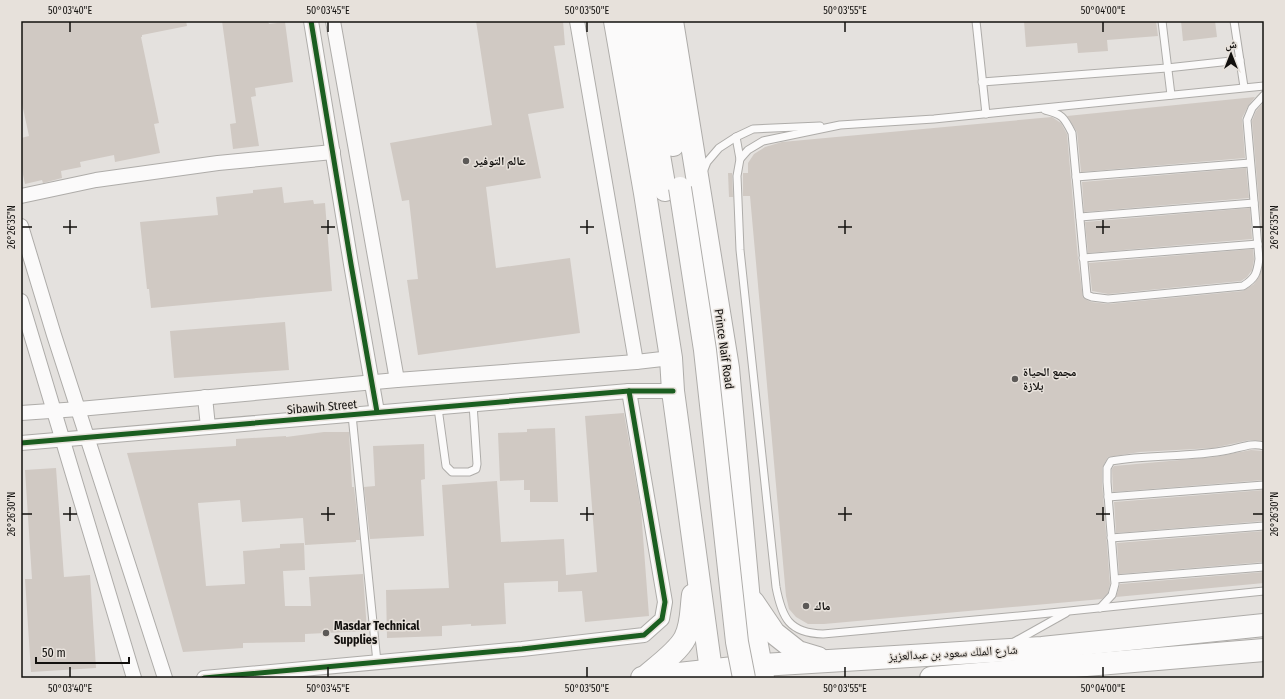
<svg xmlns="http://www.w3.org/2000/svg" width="1285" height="699" viewBox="0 0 1285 699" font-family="'Fira Sans Condensed','Noto Naskh Arabic',sans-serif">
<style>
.building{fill:#d0c9c3}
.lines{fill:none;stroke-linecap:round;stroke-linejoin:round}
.lane-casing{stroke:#aeaca9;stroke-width:9}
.street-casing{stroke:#aeaca9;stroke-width:16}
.primary-casing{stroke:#aeaca9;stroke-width:24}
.lane{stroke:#fbfafa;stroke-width:7}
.street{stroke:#fbfafa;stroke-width:14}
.primary{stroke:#fbfafa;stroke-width:22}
.primary-bridge-casing{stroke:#aeaca9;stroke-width:24;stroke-linecap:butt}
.primary-bridge{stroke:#fbfafa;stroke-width:22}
.cycleway-casing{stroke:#e7e1db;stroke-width:8}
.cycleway{stroke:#1b5e20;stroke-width:5}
.ticks{fill:none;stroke:#12100e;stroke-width:1.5}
.poi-dot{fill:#5c5957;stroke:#e7e1db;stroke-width:1.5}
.labels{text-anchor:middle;stroke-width:3;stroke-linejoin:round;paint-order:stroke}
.poi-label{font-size:12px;font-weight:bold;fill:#12100e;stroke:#e7e1db;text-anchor:start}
.street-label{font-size:12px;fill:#12100e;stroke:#e7e1db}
.neatline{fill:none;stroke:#12100e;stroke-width:1.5}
.ticks-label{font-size:10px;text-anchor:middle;fill:#12100e}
</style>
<rect width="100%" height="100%" fill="#e4e1de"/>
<g class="building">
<polygon points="21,21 186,21 187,26 142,35 142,37 141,37 159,123 154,124 160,153 115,162 114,155 80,162 81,167 61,171 62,178 43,183 42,180 25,184 21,165 21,138 29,136 21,99"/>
<polygon points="222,21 268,21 269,24 285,22 293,82 255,88 256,96 251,97 259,146 233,149 230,124 236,123"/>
<polygon points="476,21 563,21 565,45 554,46 564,108 528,114 541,178 486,187 496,268 570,258 580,333 418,355 407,280 418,279 409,200 402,201 390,143 492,125"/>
<polygon points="1024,21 1156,21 1158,36 1107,40 1108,51 1078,53 1077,43 1026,47"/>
<polygon points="1181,21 1215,21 1217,37 1183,41"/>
<polygon points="1255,97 1248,106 1242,118 1245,158 1081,172 1077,132 1067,116"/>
<polygon points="1264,102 1264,441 1250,440 1213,448 1140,452 1108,457 1102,468 1102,482 1110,584 1108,593 1102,599 824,624 808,624 796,617 789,609 786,596 750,196 743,196 743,173 748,173 748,163 754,154 765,147 782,142 1052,117 1061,123 1067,134 1078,259 1083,298 1091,302 1108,304 1243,291 1254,284 1259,277 1264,260 1252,121 1256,111"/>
<polygon points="1246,168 1249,198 1084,212 1082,182"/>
<polygon points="728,173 732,173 733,197 729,197"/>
<polygon points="282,187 284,203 313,200 314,204 325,203 332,291 151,308 149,289 147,289 140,222 218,215 216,197 253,193 253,190"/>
<polygon points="1250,208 1252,239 1088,253 1085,222"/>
<polygon points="1253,249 1254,259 1252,270 1247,277 1241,281 1108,294 1092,291 1089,263"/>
<polygon points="285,322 289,370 174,378 170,331"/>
<polygon points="624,413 641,510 649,616 585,622 582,591 558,592 558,581 504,583 506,624 471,626 471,624 442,626 442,636 387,638 386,590 449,588 442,485 497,481 501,542 564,539 566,575 597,572 585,416"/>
<polygon points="555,428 558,502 530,502 530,490 524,490 524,480 500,481 498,433 527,432 527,429"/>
<polygon points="324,432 349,432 352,487 354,487 360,540 356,540 356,542 305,545 303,518 242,522 240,500 198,503 206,586 245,584 243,551 280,548 280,544 304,543 305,570 283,571 285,606 311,606 309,577 363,574 367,631 305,634 305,642 243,643 243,648 183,652 127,453 236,446 236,439 286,436 286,437"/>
<polygon points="424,444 425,479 421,480 424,536 370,539 364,487 375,486 373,446"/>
<polygon points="1251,450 1264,451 1264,480 1113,492 1112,469 1114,466 1214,457"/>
<polygon points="56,468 64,577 90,575 96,668 31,672 25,579 32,579 25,470"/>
<polygon points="1264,490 1264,521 1116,533 1114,502"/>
<polygon points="1264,531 1264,562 1119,574 1117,543"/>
<polygon points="1264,572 1264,583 1116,597 1120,584"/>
</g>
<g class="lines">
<defs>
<g id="lane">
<polyline points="976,21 986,114"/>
<polyline points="1162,21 1171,95"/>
<polyline points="1234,21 1244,87"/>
<polyline points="982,82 1167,68 1240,60"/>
<path d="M1264 86 934 119 840 125 763 141 748 150 740 159 737 176 740 250 776 587C782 618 789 633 823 634L1040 614 1264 591"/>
<path d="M1045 110C1062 114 1064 117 1072 133L1087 295 1092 297 1108 299 1243 286C1256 278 1257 273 1259 259L1247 120 1252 108 1264 95"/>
<polyline points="736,137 740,159"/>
<polyline points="703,172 707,162 719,148 736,137 753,129 820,126"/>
<polyline points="1076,177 1250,163"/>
<polyline points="1080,217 1254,203"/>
<polyline points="1083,258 1258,244"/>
<polyline points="438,408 446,466 452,472 469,472 476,469 477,464 473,404"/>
<polyline points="352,415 377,662"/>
<polyline points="1108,497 1264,485"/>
<polyline points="1111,538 1264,526"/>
<polyline points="1115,579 1264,567"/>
<path d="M1100 608 1112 595 1115 584 1107 482V468L1111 461C1150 454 1189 458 1228 450 1240 448 1252 442 1264 446"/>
<polyline points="1014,642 1066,613"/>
</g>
<g id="street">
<polyline points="311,21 351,264 377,412"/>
<polyline points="333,21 397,380"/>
<polyline points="577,21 636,362"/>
<polyline points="21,196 96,180 218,163 333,152"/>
<polyline points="21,226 54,335 165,678"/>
<polyline points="21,301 134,678"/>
<polyline points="205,397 208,427"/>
<polyline points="21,413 79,409 397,380 636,362 671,358"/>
<polyline points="21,443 629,391 673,391"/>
<polyline points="204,678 522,649 644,635 662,619 665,602 629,391"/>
</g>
<g id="primary">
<polyline points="615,21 645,193 671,358 673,391 712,678"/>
<polyline points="636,21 665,190"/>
<polyline points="653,21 673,145"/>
<polyline points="672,21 728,368 749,601 763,678"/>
<polyline points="753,602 774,633 798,652 818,658"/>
<polyline points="642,678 761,665 1042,648 1264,625"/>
<path d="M644 678C655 668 678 652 685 638 692 625 691 609 693 595"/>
<polyline points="931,678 1264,650"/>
</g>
</defs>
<use href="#lane" class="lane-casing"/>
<use href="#street" class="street-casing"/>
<use href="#primary" class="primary-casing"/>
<use href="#lane" class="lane"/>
<use href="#street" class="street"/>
<use href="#primary" class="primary"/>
<defs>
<polyline id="primary-bridge" points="680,188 705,350 737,642 744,678"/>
</defs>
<use href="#primary-bridge" class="primary-bridge-casing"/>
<use href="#primary-bridge" class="primary-bridge"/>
<defs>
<g id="cycleway">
<polyline points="311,21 351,264 377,412"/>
<polyline points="21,443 629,391 673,391"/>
<polyline points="204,678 522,649 644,635 662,619 665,602 629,391"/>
</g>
</defs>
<use href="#cycleway" class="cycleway-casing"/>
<use href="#cycleway" class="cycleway"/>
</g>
<path class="ticks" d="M70 22V32M328 22V32M587 22V32M845 22V32M1103 22V32M70 220V234M328 220V234M587 220V234M845 220V234M1103 220V234M22 227H32M63 227H77M321 227H335M580 227H594M838 227H852M1096 227H1110M1253 227H1263M70 507V521M328 507V521M587 507V521M845 507V521M1103 507V521M22 514H32M63 514H77M321 514H335M580 514H594M838 514H852M1096 514H1110M1253 514H1263M70 667V677M328 667V677M587 667V677M845 667V677M1103 667V677"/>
<g class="poi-dot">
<circle cx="466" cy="161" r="4"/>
<circle cx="1015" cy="379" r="4"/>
<circle cx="806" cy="606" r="4"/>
<circle cx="326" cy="633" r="4"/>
</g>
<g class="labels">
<g class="poi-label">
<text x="474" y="165">عالم التوفير</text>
<text x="1023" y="376">مجمع الحياة<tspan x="1023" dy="14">بلازة</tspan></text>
<text x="814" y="610">ماك</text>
<text x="334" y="630">Masdar Technical<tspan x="334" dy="14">Supplies</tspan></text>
</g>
<g class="street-label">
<text transform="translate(724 349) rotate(82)" y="4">Prince Naif Road</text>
<text transform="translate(322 407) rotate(-5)" y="4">Sibawih Street</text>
<text transform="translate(953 653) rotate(-3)" y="4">شارع الملك سعود بن عبدالعزيز</text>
</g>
</g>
<rect width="1285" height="699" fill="none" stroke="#e7e1db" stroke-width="44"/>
<g transform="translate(1231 54)" stroke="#e7e1db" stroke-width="3" paint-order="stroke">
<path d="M0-3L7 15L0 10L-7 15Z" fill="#12100e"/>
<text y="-6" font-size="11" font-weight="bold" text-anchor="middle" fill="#12100e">ش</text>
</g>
<path d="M36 657v6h93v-6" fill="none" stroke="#12100e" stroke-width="2"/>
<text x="42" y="657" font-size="12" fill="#12100e" stroke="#e7e1db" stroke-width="3" paint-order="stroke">50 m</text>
<rect x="22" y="22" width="1241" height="655" class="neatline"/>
<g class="ticks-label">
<text x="70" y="14">50°03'40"E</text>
<text x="328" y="14">50°03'45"E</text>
<text x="587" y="14">50°03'50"E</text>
<text x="845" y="14">50°03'55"E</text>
<text x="1103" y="14">50°04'00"E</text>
<text transform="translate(11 227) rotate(-90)" y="4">26°26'35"N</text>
<text transform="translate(1274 227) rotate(-90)" y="4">26°26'35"N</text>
<text transform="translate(11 514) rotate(-90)" y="4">26°26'30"N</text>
<text transform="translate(1274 514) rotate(-90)" y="4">26°26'30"N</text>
<text x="70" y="692">50°03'40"E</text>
<text x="328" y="692">50°03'45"E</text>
<text x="587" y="692">50°03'50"E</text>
<text x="845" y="692">50°03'55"E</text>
<text x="1103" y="692">50°04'00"E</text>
</g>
</svg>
